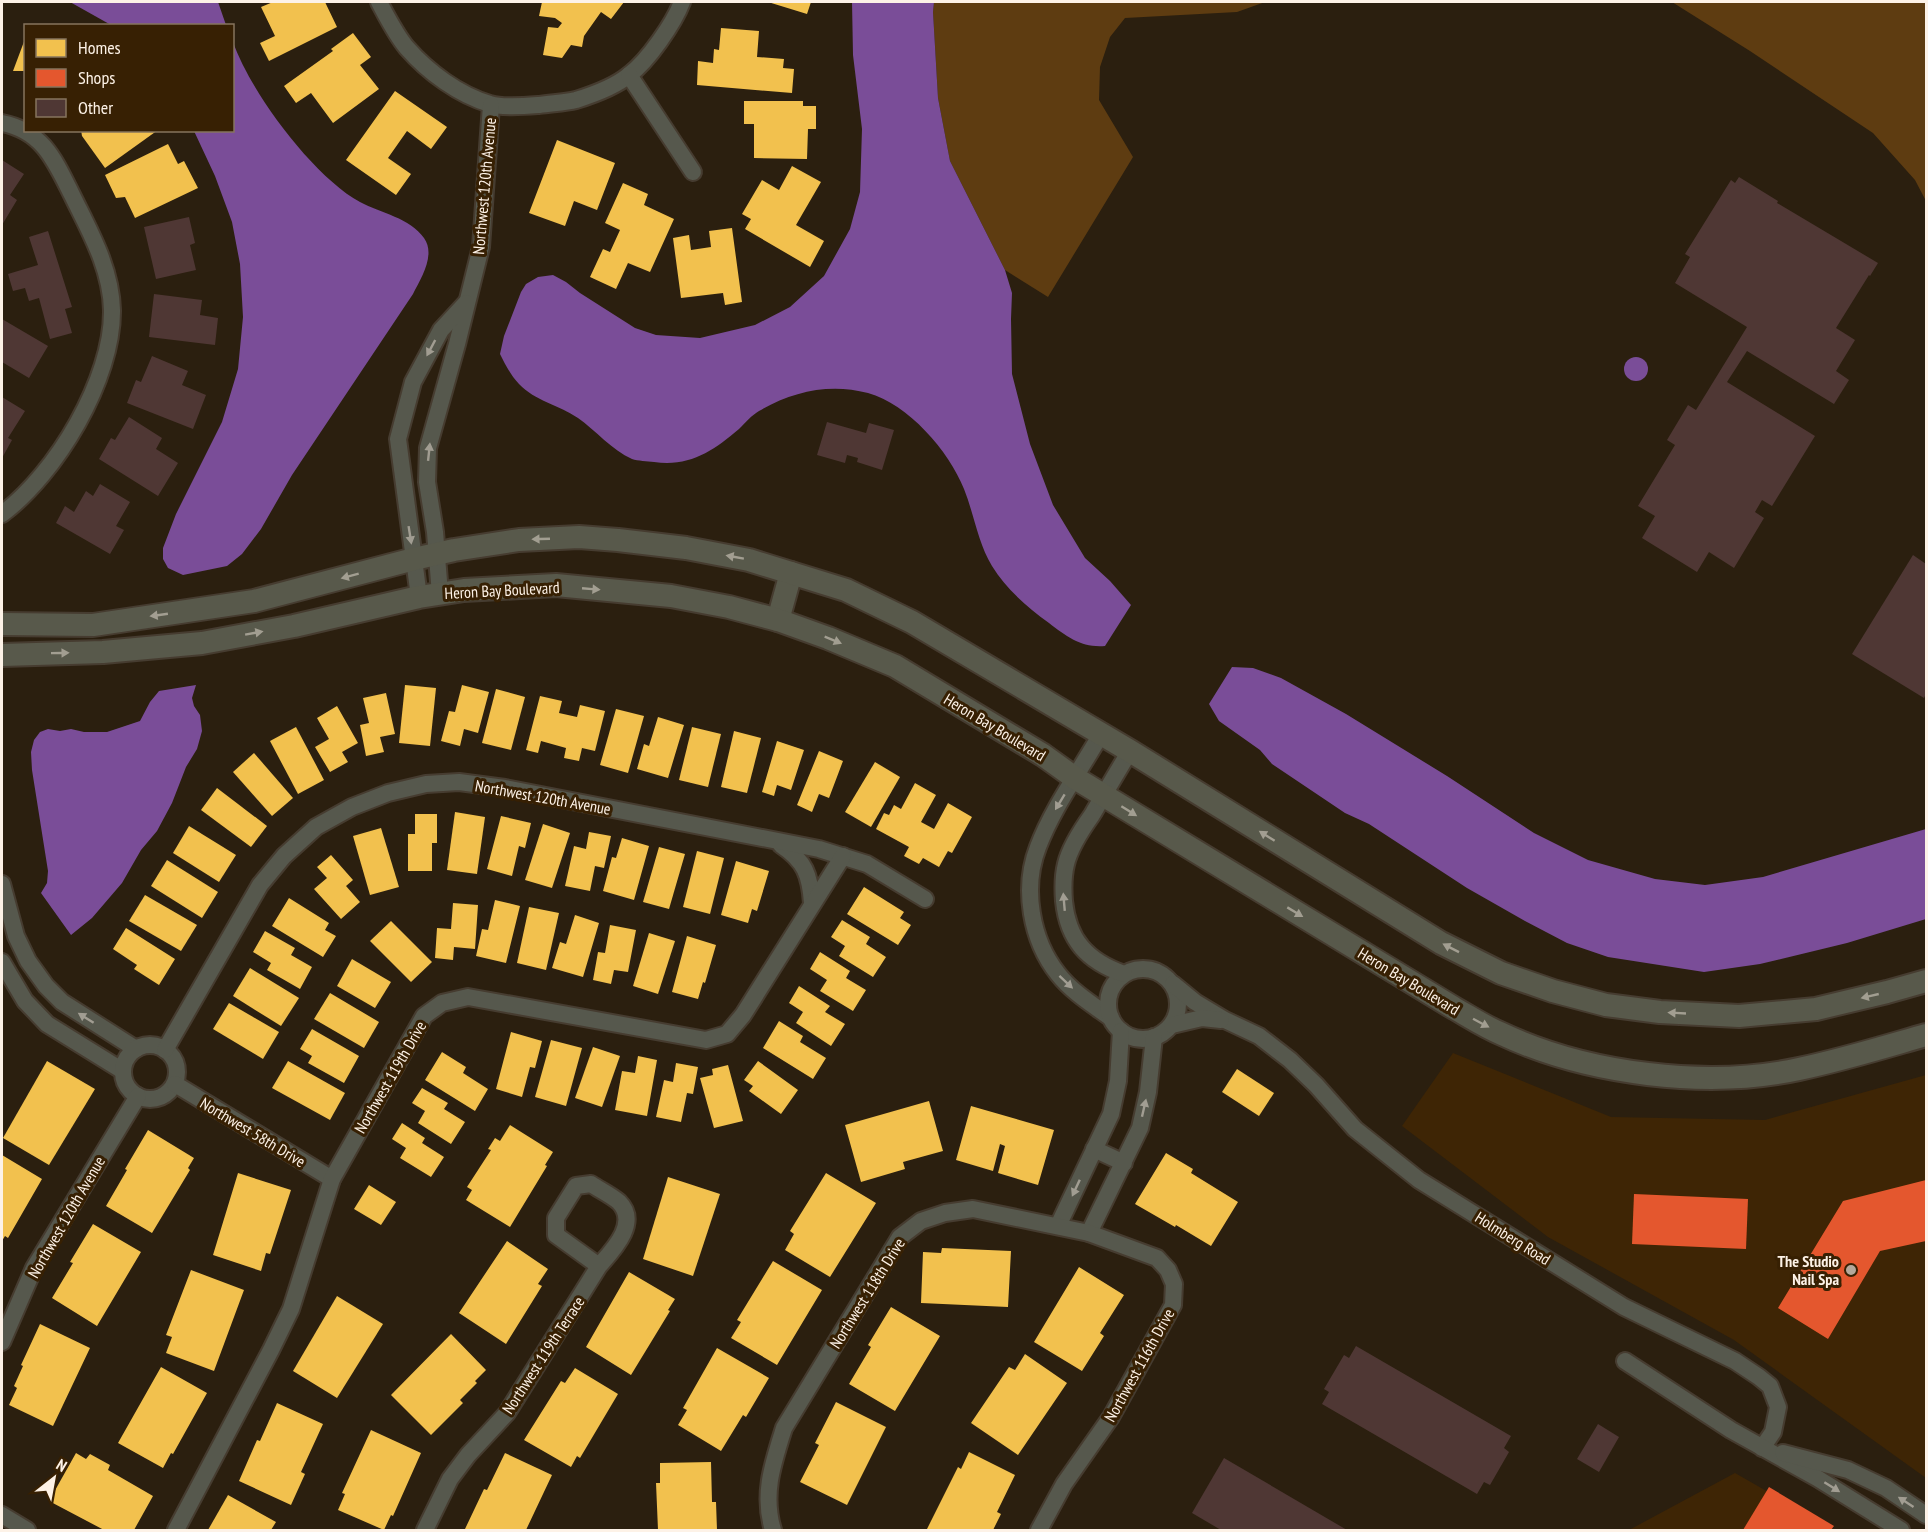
<svg xmlns="http://www.w3.org/2000/svg" width="1928" height="1532" viewBox="0 0 1928 1532" font-family="'PT Sans Narrow',sans-serif">
<style>
.built{fill:#3e2505}
.green{fill:#5e3c11}
.water{fill:#7a4d98}
.homes{fill:#f2c14e}
.shops{fill:#e4572e}
.building{fill:#4f3734}
.lines{fill:none;stroke-linecap:round;stroke-linejoin:round}
.street-casing{stroke:#463c30;stroke-width:20}
.secondary-casing{stroke:#463c30;stroke-width:26}
.street{stroke:#56584d;stroke-width:16}
.secondary{stroke:#58594b;stroke-width:22}
.oneway{fill:#a19d92}
.oneway2{fill:#a29e91}
.poi-dot{fill:#b4a89b;stroke:#372003;stroke-width:2}
.labels{text-anchor:middle;stroke-width:6;stroke-linejoin:round;paint-order:stroke}
.street-label{font-size:16px;fill:#fdf2e7;stroke:#372003}
.poi-label{font-size:16px;font-weight:bold;fill:#fdf2e7;stroke:#372003;text-anchor:end}
</style>
<rect width="100%" height="100%" fill="#2b1f0f"/>
<g class="built">
<polygon points="1453,1053 1611,1117 1765,1120 1926,1075 1926,1478 1734,1340 1548,1237 1402,1126"/>
<polygon points="1735,1473 1835,1530 1629,1530"/>
</g>
<g class="green">
<polygon points="934,2 1265,2 1237,12 1125,18 1110,37 1100,67 1099,100 1133,157 1048,297 1005,270 950,161 938,98 933,12"/>
<polygon points="1672,2 1926,2 1926,201 1915,180 1873,133 1750,51"/>
</g>
<g class="water">
<polygon points="70,2 218,2 226,25 111,25"/>
<path d="M852 2H934L933 12 938 98 950 161 1005 270 1012 293 1011 319 1012 374 1030 444 1053 505 1085 558 1110 581 1131 605 1105 646C1082 648 1067 637 1049 623 1027 607 1006 589 992 566 978 543 974 514 964 489 949 451 908 404 868 393 830 383 793 391 759 411 752 415 745 423 739 429 713 451 690 467 654 462 647 461 638 461 632 459 612 450 595 430 578 418 559 405 535 401 519 384 511 376 505 364 500 354L504 336 521 292 526 284 538 277 553 275 566 282 580 293 635 328 656 335 700 338 755 325 790 307 824 276 850 229 860 192 862 129 853 55Z"/>
<path d="M233 42C251 93 313 176 360 202 381 213 410 218 424 238 436 255 421 278 413 294L292 475 261 529 242 554 227 566 183 575 168 568 163 559V548L176 514 222 422 238 369 243 317 240 264 232 222 215 176 194 131 232 130Z"/>
<circle cx="1636" cy="369" r="12"/>
<polygon points="1232,667 1253,668 1281,678 1346,714 1447,776 1534,833 1588,860 1655,879 1705,885 1763,877 1926,829 1926,919 1847,943 1760,964 1704,972 1608,957 1567,943 1525,921 1467,888 1369,824 1345,813 1272,764 1260,750 1219,721 1209,704"/>
<polygon points="196,685 192,698 194,706 200,715 202,731 197,749 186,767 172,803 157,831 141,850 122,883 92,918 71,935 41,893 47,883 48,871 32,770 31,752 34,740 40,732 48,729 60,731 71,729 84,732 107,732 140,721 150,702 159,691"/>
</g>
<g class="homes">
<polygon points="273,2 325,2 337,27 269,61 260,43 275,36 261,7"/>
<polygon points="542,2 624,2 611,19 601,12 584,36 582,47 571,45 562,58 543,55 548,27 558,28 562,23 555,18 539,16"/>
<polygon points="768,2 811,2 807,14"/>
<polygon points="721,28 759,31 757,57 784,59 783,68 794,69 792,93 697,85 698,61 713,63 714,49 719,50"/>
<polygon points="353,33 371,57 360,65 379,89 333,123 311,93 296,103 284,86 333,51 331,49"/>
<polygon points="25,39 26,71 13,71"/>
<polygon points="395,91 447,127 431,149 407,131 388,158 411,174 396,195 346,160"/>
<polygon points="744,101 803,101 803,106 816,106 816,129 808,129 807,159 754,158 754,124 744,124"/>
<polygon points="81,130 158,130 105,168 82,136"/>
<polygon points="557,140 615,163 597,210 574,201 565,226 529,213"/>
<polygon points="168,144 178,164 184,161 198,188 135,218 125,197 116,198 105,175"/>
<polygon points="792,166 821,182 796,225 824,241 810,267 745,229 751,219 742,214 762,180 779,190"/>
<polygon points="623,183 648,194 644,205 674,219 650,272 628,263 616,289 590,277 603,249 610,252 620,230 605,223"/>
<polygon points="732,228 742,302 725,305 723,293 681,298 673,238 689,235 691,250 711,247 709,231"/>
<polygon points="405,685 436,688 430,746 399,743"/>
<polygon points="462,685 489,692 478,733 464,729 460,746 441,741 449,711 455,712"/>
<polygon points="496,689 525,697 511,750 482,743"/>
<polygon points="386,693 395,734 380,737 384,752 366,756 360,725 369,723 363,698"/>
<polygon points="540,696 562,701 559,713 577,717 580,705 605,711 595,751 582,748 579,761 564,758 566,748 541,741 538,753 526,750"/>
<polygon points="337,706 358,743 342,752 348,762 330,772 315,747 329,739 317,718"/>
<polygon points="616,709 644,716 628,773 600,765"/>
<polygon points="658,717 684,725 668,778 637,769 644,744 649,746"/>
<polygon points="296,727 324,780 298,794 270,741"/>
<polygon points="692,727 721,734 708,787 679,780"/>
<polygon points="734,731 761,738 747,793 721,787"/>
<polygon points="777,741 804,750 791,790 777,785 774,796 762,792"/>
<polygon points="819,751 843,761 829,798 819,794 812,812 797,805"/>
<polygon points="254,753 293,798 272,816 233,772"/>
<polygon points="875,762 900,777 871,827 845,812"/>
<polygon points="915,783 936,795 921,822 934,829 948,803 972,817 952,853 948,851 939,867 923,858 919,864 904,856 909,847 876,829 884,813 889,815 894,805 901,809"/>
<polygon points="217,788 267,826 251,847 201,810"/>
<polygon points="455,812 485,817 477,874 447,870"/>
<polygon points="415,814 437,814 437,843 432,843 432,871 408,871 408,834 415,834"/>
<polygon points="501,816 531,823 525,848 519,846 512,876 487,869"/>
<polygon points="543,824 570,833 552,888 525,880"/>
<polygon points="189,826 236,855 219,882 173,853"/>
<polygon points="381,828 399,887 370,895 353,836"/>
<polygon points="589,832 611,836 604,868 595,866 590,891 565,886 574,846 586,849"/>
<polygon points="622,838 649,846 634,900 603,891 612,857 616,858"/>
<polygon points="659,847 685,854 669,909 643,902"/>
<polygon points="697,851 724,858 710,914 683,907"/>
<polygon points="331,855 353,880 346,886 360,902 341,919 314,889 327,878 317,867"/>
<polygon points="167,860 218,892 202,918 151,886"/>
<polygon points="736,861 769,871 757,911 752,909 748,923 721,915"/>
<polygon points="864,887 904,912 900,918 911,925 898,945 847,914"/>
<polygon points="145,895 197,925 181,951 129,921"/>
<polygon points="289,898 329,923 325,930 336,936 323,957 272,926"/>
<polygon points="495,900 520,906 506,963 476,956 482,929 488,930"/>
<polygon points="453,903 478,905 475,949 454,947 453,960 435,958 437,928 451,929"/>
<polygon points="529,907 559,913 546,970 517,963"/>
<polygon points="575,915 599,923 583,977 552,968 560,942 566,944"/>
<polygon points="842,920 870,937 866,944 886,957 873,977 839,956 845,946 831,937"/>
<polygon points="391,921 432,962 411,982 370,941"/>
<polygon points="610,925 636,930 628,972 614,970 611,984 593,980 598,952 605,953"/>
<polygon points="126,928 175,959 159,985 134,969 137,965 113,949"/>
<polygon points="265,931 295,948 291,955 312,967 300,989 267,970 271,963 253,952"/>
<polygon points="649,933 675,941 658,994 633,986"/>
<polygon points="687,936 716,945 705,983 703,982 698,999 672,992"/>
<polygon points="820,952 850,971 846,978 866,990 853,1011 820,991 827,980 810,969"/>
<polygon points="352,959 391,982 375,1008 337,986"/>
<polygon points="250,968 299,998 281,1026 233,996"/>
<polygon points="799,986 830,1006 825,1012 845,1024 831,1046 796,1023 803,1012 789,1003"/>
<polygon points="330,993 379,1022 364,1048 314,1019"/>
<polygon points="229,1003 279,1032 263,1059 213,1029"/>
<polygon points="779,1021 803,1036 800,1042 826,1058 813,1079 763,1048"/>
<polygon points="312,1029 359,1056 344,1083 308,1063 312,1056 300,1049"/>
<polygon points="511,1032 542,1041 535,1068 530,1067 522,1097 496,1089"/>
<polygon points="551,1040 582,1048 566,1106 535,1097"/>
<polygon points="593,1047 620,1056 602,1107 575,1098"/>
<polygon points="442,1052 466,1067 463,1073 488,1089 475,1111 425,1080"/>
<polygon points="638,1056 657,1060 647,1116 615,1110 622,1071 635,1073"/>
<polygon points="47,1061 95,1089 49,1165 3,1138"/>
<polygon points="288,1061 345,1093 330,1120 272,1088"/>
<polygon points="758,1061 798,1090 781,1114 749,1091 753,1086 744,1080"/>
<polygon points="676,1063 698,1067 693,1094 687,1093 681,1122 656,1117 664,1080 673,1082"/>
<polygon points="728,1065 743,1121 714,1128 700,1078 713,1075 712,1069"/>
<polygon points="1237,1069 1274,1093 1259,1116 1222,1092"/>
<polygon points="422,1088 448,1103 444,1109 465,1122 451,1144 418,1123 425,1111 412,1103"/>
<polygon points="929,1101 943,1151 903,1162 905,1169 861,1182 845,1125"/>
<polygon points="971,1106 1054,1130 1038,1185 998,1173 1005,1146 1000,1144 993,1171 956,1160"/>
<polygon points="402,1123 425,1138 422,1143 444,1157 431,1177 400,1158 406,1148 392,1139"/>
<polygon points="510,1125 553,1152 545,1165 547,1166 510,1227 466,1200 472,1190 467,1187 491,1150 488,1149 495,1138 500,1141"/>
<polygon points="148,1130 194,1158 188,1168 190,1170 152,1233 106,1206 127,1170 125,1169"/>
<polygon points="1166,1153 1193,1169 1191,1173 1238,1202 1211,1246 1176,1225 1175,1227 1135,1204"/>
<polygon points="2,1155 42,1179 8,1238 5,1236 2,1241"/>
<polygon points="238,1173 291,1190 270,1254 266,1253 261,1271 213,1255"/>
<polygon points="826,1173 876,1203 830,1277 785,1250 794,1234 790,1231"/>
<polygon points="668,1177 720,1194 693,1276 643,1259"/>
<polygon points="369,1185 396,1202 381,1225 354,1209"/>
<polygon points="93,1224 141,1252 97,1326 52,1298 73,1263 70,1262"/>
<polygon points="507,1241 548,1269 538,1284 542,1286 506,1344 459,1313"/>
<polygon points="942,1248 1011,1251 1008,1307 921,1303 923,1252 941,1253"/>
<polygon points="773,1261 822,1290 777,1365 731,1338 741,1322 737,1320"/>
<polygon points="1079,1267 1124,1295 1100,1333 1104,1336 1082,1371 1034,1342"/>
<polygon points="191,1270 244,1290 214,1371 166,1353 172,1337 166,1335"/>
<polygon points="629,1272 675,1299 668,1310 670,1311 631,1375 586,1347"/>
<polygon points="337,1296 383,1324 337,1398 293,1371"/>
<polygon points="891,1307 940,1336 895,1411 849,1384 871,1347 868,1345"/>
<polygon points="40,1324 90,1348 53,1426 9,1405 17,1388 14,1386 23,1366 21,1365"/>
<polygon points="451,1334 486,1370 475,1381 477,1383 460,1400 463,1403 431,1435 391,1395"/>
<polygon points="717,1348 769,1378 746,1417 743,1415 721,1451 678,1425 687,1410 683,1408"/>
<polygon points="1025,1354 1067,1383 1018,1455 971,1423 1009,1367 1015,1370"/>
<polygon points="161,1367 207,1393 173,1454 171,1453 163,1468 118,1443"/>
<polygon points="575,1368 618,1394 580,1458 577,1456 571,1467 524,1440 561,1381 565,1383"/>
<polygon points="836,1402 886,1427 847,1505 800,1482 819,1445 815,1443"/>
<polygon points="277,1403 323,1424 301,1472 305,1474 291,1505 239,1481 257,1440 260,1441"/>
<polygon points="371,1430 421,1453 393,1516 391,1515 384,1530 338,1510 345,1494 342,1493"/>
<polygon points="969,1452 1015,1475 997,1512 1001,1514 993,1530 931,1530 927,1529 958,1467 961,1469"/>
<polygon points="76,1453 86,1459 90,1454 110,1465 108,1470 153,1496 134,1530 104,1530 49,1501"/>
<polygon points="505,1453 552,1475 526,1530 469,1530 465,1529 484,1489 487,1490"/>
<polygon points="711,1462 712,1502 716,1502 717,1530 658,1530 656,1483 660,1483 660,1463"/>
<polygon points="228,1495 276,1522 271,1530 208,1530"/>
</g>
<g class="shops">
<polygon points="1926,1180 1926,1241 1880,1251 1828,1339 1778,1308 1843,1201"/>
<polygon points="1634,1194 1748,1199 1746,1249 1632,1244"/>
<polygon points="1769,1487 1834,1526 1831,1530 1743,1530"/>
</g>
<g class="building">
<polygon points="2,160 24,174 10,195 17,200 2,225"/>
<polygon points="1739,177 1778,201 1777,203 1878,263 1870,276 1869,275 1836,328 1855,340 1836,371 1849,380 1834,404 1747,351 1727,382 1815,436 1772,506 1762,500 1755,512 1764,518 1734,568 1709,552 1697,572 1642,538 1655,516 1638,506 1675,445 1667,440 1688,405 1696,410 1747,327 1675,283 1690,257 1685,254 1731,180 1735,183"/>
<polygon points="189,217 195,243 190,245 196,270 156,279 144,227"/>
<polygon points="48,231 72,307 65,309 72,333 50,339 39,298 29,301 25,288 13,291 8,274 38,265 29,237"/>
<polygon points="154,294 202,300 200,315 218,318 215,345 149,337"/>
<polygon points="2,319 48,346 29,378 2,362"/>
<polygon points="152,356 188,371 182,385 206,395 193,429 127,403 136,380 141,382"/>
<polygon points="2,397 25,411 8,438 12,440 2,458"/>
<polygon points="129,417 162,438 156,449 178,463 158,496 99,459 111,438 115,440"/>
<polygon points="827,422 866,433 869,423 894,430 882,470 857,462 858,458 847,455 845,463 817,455"/>
<polygon points="100,484 130,502 116,526 124,530 110,554 56,523 65,506 74,512 86,491 93,496"/>
<polygon points="1913,555 1926,564 1926,694 1924,698 1852,654"/>
<polygon points="1356,1346 1511,1436 1504,1448 1509,1452 1490,1485 1484,1482 1477,1494 1322,1404 1329,1392 1324,1389 1344,1355 1349,1358"/>
<polygon points="1598,1424 1619,1437 1599,1472 1577,1459"/>
<polygon points="1224,1458 1347,1530 1221,1530 1192,1513"/>
</g>
<g class="lines">
<defs>
<g id="street">
<path d="M379 2C387 17 396 35 407 48 428 72 459 95 490 104 502 108 526 106 539 105 551 103 564 103 576 100 592 95 616 86 629 75 648 61 674 23 682 2"/>
<polyline points="629,75 693,172"/>
<path d="M2 123C43 131 55 161 72 195 90 232 111 268 112 310 113 379 56 474 2 514"/>
<polyline points="440,594 435,532 427,482 428,448 457,344 481,247 491,105"/>
<polyline points="419,597 398,439 413,382 441,330 466,303"/>
<path d="M1101 734C1080 771 1053 807 1038 847 1022 888 1031 940 1058 974 1072 992 1093 1005 1111 1018"/>
<path d="M781 845C805 861 810 875 812 903"/>
<polyline points="2,884 16,936 28,961 46,986 62,1002 136,1049"/>
<polyline points="2,962 25,1001 47,1024 123,1071"/>
<circle cx="1143" cy="1004" r="35"/>
<path d="M1124 974C1087 961 1068 940 1064 901 1063 888 1063 876 1066 864 1070 847 1082 829 1092 815 1105 793 1117 772 1130 751"/>
<polyline points="1173,984 1195,1002 1225,1020 1259,1036 1290,1060 1316,1085 1355,1129 1419,1180 1624,1307 1735,1361 1759,1377 1770,1386 1778,1407 1773,1432 1762,1448"/>
<polyline points="1172,1025 1202,1018 1221,1020"/>
<circle cx="150" cy="1072" r="27"/>
<polyline points="165,1050 260,885 284,856 316,827 352,807 388,793 426,784 459,782 505,788 819,849 867,864 925,899"/>
<polyline points="175,1084 332,1179"/>
<polyline points="1094,1149 1124,1163"/>
<polyline points="1058,1226 1111,1114 1118,1081 1121,1031"/>
<polyline points="1089,1233 1140,1128 1148,1092 1154,1037"/>
<polyline points="2,1342 34,1268 138,1096"/>
<polyline points="1625,1361 1731,1430 1817,1478 1901,1530"/>
<polyline points="1783,1453 1848,1470 1886,1488 1926,1515"/>
<polyline points="2,1515 27,1530"/>
<polyline points="176,1530 271,1350 291,1309 332,1179 424,1016 442,1003 468,997 706,1040 727,1034 743,1015 843,856"/>
<path d="M425 1530 450 1479 468 1455 507 1413 599 1266C612 1251 640 1223 619 1202 611 1195 600 1190 591 1184L576 1186 556 1218V1235L599 1266"/>
<path d="M773 1530C762 1494 773 1463 784 1428L900 1237 921 1221 945 1213 973 1209 1089 1233 1157 1258 1168 1270 1174 1284 1173 1305 1111 1417 1064 1484 1039 1530"/>
</g>
<g id="secondary">
<polyline points="778,620 791,573"/>
<polyline points="2,624 93,625 254,601 414,559 454,550 519,540 579,537 618,540 686,548 749,560 846,590 912,622 1130,751 1441,943 1501,973 1553,991 1606,1005 1660,1012 1739,1016 1816,1009 1887,992 1926,981"/>
<path d="M2 655 103 652 202 643 294 626 419 597 464 590 556 585 671 596 729 607 778 620 828 638 895 666 1043 755 1075 778 1454 1008C1470 1017 1485 1027 1502 1034 1587 1074 1707 1089 1799 1069 1842 1060 1884 1047 1926 1035"/>
</g>
</defs>
<use href="#street" class="street-casing"/>
<use href="#secondary" class="secondary-casing"/>
<use href="#street" class="street"/>
<use href="#secondary" class="secondary"/>
</g>
<defs><path id="oneway-solid" d="M-6-.8H1V-3.2L6.5 0L1 3.2V.8H-6Z" transform="scale(1.5)"/></defs>
<g class="oneway">
<use href="#oneway-solid" transform="translate(431 348) rotate(118)"/>
<use href="#oneway-solid" transform="translate(429 452) rotate(-84)"/>
<use href="#oneway-solid" transform="translate(410 535) rotate(81)"/>
<use href="#oneway-solid" transform="translate(1060 802) rotate(121)"/>
<use href="#oneway-solid" transform="translate(1064 902) rotate(-95)"/>
<use href="#oneway-solid" transform="translate(1066 982) rotate(43)"/>
<use href="#oneway-solid" transform="translate(86 1018) rotate(-148)"/>
<use href="#oneway-solid" transform="translate(1144 1108) rotate(-77)"/>
<use href="#oneway-solid" transform="translate(1076 1188) rotate(115)"/>
<use href="#oneway-solid" transform="translate(1832 1487) rotate(32)"/>
<use href="#oneway-solid" transform="translate(1906 1502) rotate(-147)"/>
</g>
<g class="oneway2">
<use href="#oneway-solid" transform="translate(541 539) rotate(178)"/>
<use href="#oneway-solid" transform="translate(735 557) rotate(-170)"/>
<use href="#oneway-solid" transform="translate(350 576) rotate(165)"/>
<use href="#oneway-solid" transform="translate(591 589) rotate(5)"/>
<use href="#oneway-solid" transform="translate(159 615) rotate(172)"/>
<use href="#oneway-solid" transform="translate(254 633) rotate(-10)"/>
<use href="#oneway-solid" transform="translate(833 640) rotate(22)"/>
<use href="#oneway-solid" transform="translate(60 653) rotate(-1)"/>
<use href="#oneway-solid" transform="translate(1129 811) rotate(32)"/>
<use href="#oneway-solid" transform="translate(1267 836) rotate(-148)"/>
<use href="#oneway-solid" transform="translate(1295 912) rotate(31)"/>
<use href="#oneway-solid" transform="translate(1451 948) rotate(-153)"/>
<use href="#oneway-solid" transform="translate(1870 996) rotate(167)"/>
<use href="#oneway-solid" transform="translate(1677 1013) rotate(-177)"/>
<use href="#oneway-solid" transform="translate(1481 1023) rotate(28)"/>
</g>
<circle class="poi-dot" cx="1851" cy="1270" r="6"/>
<g class="labels">
<g class="street-label">
<text transform="translate(484 186) rotate(-85)" y="6">Northwest 120th Avenue</text>
<text transform="translate(502 590) rotate(-3)" y="6">Heron Bay Boulevard</text>
<text transform="translate(995 727) rotate(31)" y="6">Heron Bay Boulevard</text>
<text transform="translate(543 797) rotate(10)" y="6">Northwest 120th Avenue</text>
<text transform="translate(1409 981) rotate(31)" y="6">Heron Bay Boulevard</text>
<text transform="translate(390 1077) rotate(-60)" y="6">Northwest 119th Drive</text>
<text transform="translate(253 1132) rotate(31)" y="6">Northwest 58th Drive</text>
<text transform="translate(66 1217) rotate(-60)" y="6">Northwest 120th Avenue</text>
<text transform="translate(1513 1238) rotate(32)" y="6">Holmberg Road</text>
<text transform="translate(867 1293) rotate(-58)" y="6">Northwest 118th Drive</text>
<text transform="translate(543 1355) rotate(-57)" y="6">Northwest 119th Terrace</text>
<text transform="translate(1139 1365) rotate(-61)" y="6">Northwest 116th Drive</text>
</g>
<g class="poi-label">
<text x="1839" y="1267">The Studio<tspan x="1839" dy="18">Nail Spa</tspan></text>
</g>
</g>
<rect width="1928" height="1532" fill="none" stroke="#fdf2e7" stroke-width="6"/>
<rect x="24" y="24" width="210" height="108" fill="#372003" stroke="#86745e" stroke-width="1.5"/>
<rect x="36" y="39" width="30" height="18" fill="#f2c14e" stroke="#86745e" stroke-width="1.5"/>
<text x="78" y="54" font-size="18" fill="#fdf2e7">Homes</text>
<rect x="36" y="69" width="30" height="18" fill="#e4572e" stroke="#86745e" stroke-width="1.5"/>
<text x="78" y="84" font-size="18" fill="#fdf2e7">Shops</text>
<rect x="36" y="99" width="30" height="18" fill="#4f3734" stroke="#86745e" stroke-width="1.5"/>
<text x="78" y="114" font-size="18" fill="#fdf2e7">Other</text>
<g transform="translate(54 1478) rotate(31)" stroke="#372003" stroke-width="4.5" paint-order="stroke">
<path d="M0-4.5L10 22L0 15L-10 22Z" fill="#fdf2e7"/>
<text y="-9" font-size="16" font-weight="bold" text-anchor="middle" fill="#fdf2e7">N</text>
</g>
</svg>
